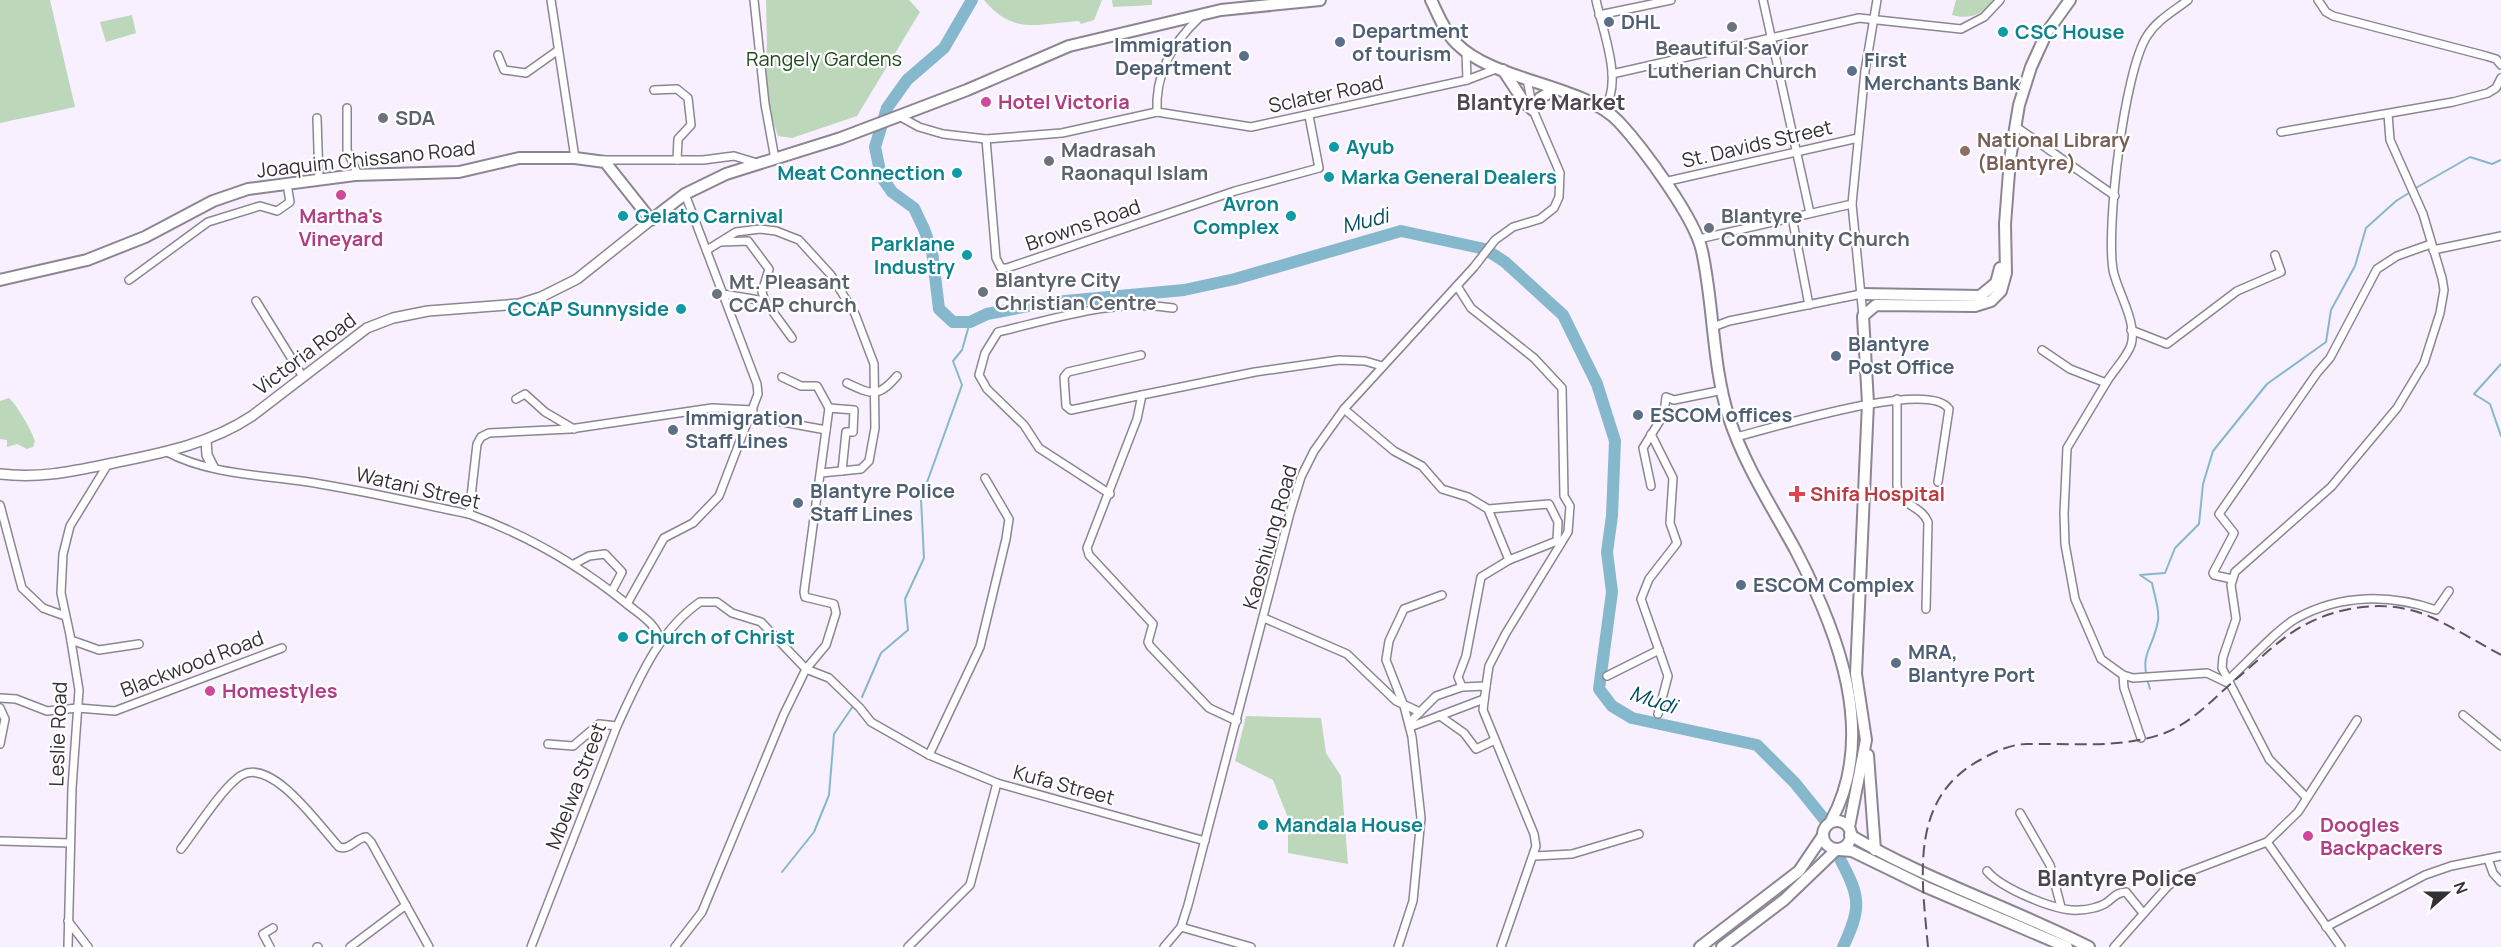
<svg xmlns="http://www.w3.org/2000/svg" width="2501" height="947" viewBox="0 0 2501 947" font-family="Manrope,sans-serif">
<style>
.green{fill:#bdd7ba}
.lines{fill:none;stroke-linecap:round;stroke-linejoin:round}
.stream{stroke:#85b8cc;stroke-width:2}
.river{stroke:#85b8cc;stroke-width:12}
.minor-casing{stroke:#8c8592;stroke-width:10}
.major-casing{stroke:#8c8592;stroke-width:12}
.highway-casing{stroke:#8c8592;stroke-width:14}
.minor{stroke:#fff;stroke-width:7}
.major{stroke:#fff;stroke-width:9}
.highway{stroke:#fff;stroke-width:10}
.rail{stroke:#5a565d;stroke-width:2;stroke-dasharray:12 6;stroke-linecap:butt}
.service-dot{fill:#5c6f8a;stroke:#fff;stroke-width:2}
.worship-dot{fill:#6b7280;stroke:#fff;stroke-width:2}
.culture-dot{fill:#0f9aa8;stroke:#fff;stroke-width:2}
.hotel-dot{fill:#d1479c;stroke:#fff;stroke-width:2}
.education-dot{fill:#8d6e63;stroke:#fff;stroke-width:2}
.health-dot{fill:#e0444e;stroke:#fff;stroke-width:2}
.labels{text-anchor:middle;stroke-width:4.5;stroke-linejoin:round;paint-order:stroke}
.service-label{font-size:20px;font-weight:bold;fill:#4e5e75;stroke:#fff;text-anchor:start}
.culture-label{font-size:20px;font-weight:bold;fill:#0d838f;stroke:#fff;text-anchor:start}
.worship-label{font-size:20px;font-weight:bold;fill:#5b616d;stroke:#fff;text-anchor:start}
.park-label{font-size:20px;fill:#1f4b1c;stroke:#fff}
.street-label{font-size:20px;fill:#343136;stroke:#fff}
.hotel-label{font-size:20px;font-weight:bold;fill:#b23c85;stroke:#fff;text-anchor:start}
.education-label{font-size:20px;font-weight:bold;fill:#785e54;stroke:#fff;text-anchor:start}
.health-label{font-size:20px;font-weight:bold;fill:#be3a42;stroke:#fff;text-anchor:start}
.water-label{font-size:21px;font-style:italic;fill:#014c61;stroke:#fff}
.quarter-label{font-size:22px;font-weight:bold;fill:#4b4551;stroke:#fff}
</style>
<rect width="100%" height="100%" fill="#f8f0ff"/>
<g class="green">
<polygon points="0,0 50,0 75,107 0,123"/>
<polygon points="766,0 909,0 920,12 857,116 792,138 778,136 764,95 767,44"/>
<path d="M984 0H1102L1094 20 1081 24 1079 21C1037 24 1013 35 984 0Z"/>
<polygon points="1112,0 1152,0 1152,5 1113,7"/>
<path d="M1956 0H1996C1984 14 1969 20 1952 15Z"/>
<polygon points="132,15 136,33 106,42 100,22"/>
<path d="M9 398C17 405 32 431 35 441L33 447 27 449 17 444 7 447V440L0 439V401Z"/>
<polygon points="1246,716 1321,718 1326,753 1341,776 1348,864 1288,853 1288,818 1273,780 1235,761"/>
</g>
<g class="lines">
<g class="stream">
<polyline points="2414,189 2470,157 2492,164 2501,160"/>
<polyline points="2501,364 2474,394 2490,404 2501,436"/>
<path d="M2150 689C2138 652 2152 653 2158 621 2160 610 2154 594 2152 583L2140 575 2165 573 2175 548 2199 524 2203 484 2213 451 2267 384 2326 342 2331 310 2355 266 2366 228 2396 201 2412 191"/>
<polyline points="862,697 881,653 908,630 905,599 924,558 921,499 962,385 953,361 962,350 970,322"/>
<polyline points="782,872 814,832 829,795 834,734 853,706"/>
</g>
<g class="river">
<polyline points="972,0 944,48 907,80 887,108 875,147 881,176 892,192 914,208 924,229 932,251 939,309 953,322 970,322 987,314 1044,303 1184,290 1235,279 1401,231 1485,249 1505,262 1563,315 1597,384 1615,441 1612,516 1607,552 1612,592 1599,689 1612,706 1632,718 1757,745 1795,783 1824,819"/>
<path d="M1841 861C1861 898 1861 909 1843 947"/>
</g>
<defs>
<g id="minor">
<polyline points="551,0 575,158"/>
<polyline points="754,0 765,104 775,159"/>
<path d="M1596 0C1602 29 1624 83 1604 108"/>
<polyline points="1763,0 1810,213"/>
<polyline points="2318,0 2326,12 2333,16 2486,56 2496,59 2501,65"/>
<polyline points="1599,15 1671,0"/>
<polyline points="1466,52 1467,80"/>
<polyline points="498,55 504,70 526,73 557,51"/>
<polyline points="1612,74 1859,18 1961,29 1984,17 2000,0"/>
<polyline points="654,90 677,89 688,98 691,125 678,139 677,160"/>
<polyline points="347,108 347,150 358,175"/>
<path d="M1157 112C1155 73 1172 43 1200 17"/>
<polyline points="899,116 919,127 943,134 986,139 1062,133 1157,112 1251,127 1467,80 1496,69"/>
<polyline points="317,118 319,180"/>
<polyline points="2015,126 2115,196"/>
<polyline points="2281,132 2453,102 2488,93 2496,88 2501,78"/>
<polyline points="986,139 996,258 1001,268 1007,268 1235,191 1319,168 1309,116"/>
<polyline points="602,160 703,160 734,156 757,163"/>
<polyline points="1664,182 1858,138"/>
<polyline points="1792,217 1809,305"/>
<polyline points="1699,239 1852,204"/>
<polyline points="722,242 748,241 769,269 762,292 765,301"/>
<polyline points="707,250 736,232 760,229 776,231 799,240 831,275 855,314 874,364 875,428 869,461 861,469 821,473"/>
<polyline points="2433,250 2501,236"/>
<polyline points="129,280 208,222 260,206 277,211 290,202 287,184"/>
<polyline points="1457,286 1471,308 1534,358 1562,388 1564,496 1570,506 1568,532 1506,633 1489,666 1486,686"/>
<polyline points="723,294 765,301 792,338"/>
<polyline points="256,301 303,377"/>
<polyline points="1863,316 1852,204 1865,71 1877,0"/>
<polyline points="1713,327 1729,321 1861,294"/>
<polyline points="2131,330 2167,344 2237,291 2281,272 2275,255"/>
<polyline points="2042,350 2070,369 2106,383 2067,448 2064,514 2065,544 2075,599 2101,659 2123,675 2133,678 2207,673 2230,684"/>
<polyline points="1141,355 1068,372 1064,377 1066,406 1071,410 1142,395"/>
<polyline points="782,377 801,386 817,386 829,408"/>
<path d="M847 383C872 395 878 398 897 376"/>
<path d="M2106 383C2113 371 2127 357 2131 345 2138 323 2117 291 2113 270 2106 226 2124 72 2147 36 2157 20 2174 11 2188 0"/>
<polyline points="516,399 525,394 545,412 574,429"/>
<path d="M1897 399V486C1903 509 1920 504 1928 522L1926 609"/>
<polyline points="1344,409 1394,451 1422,466 1442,489 1468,497 1488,509 1549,504 1558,522 1557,541 1509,560 1488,509"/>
<polyline points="750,416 826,430"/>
<polyline points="1651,434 1673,478 1670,523 1677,543 1649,579 1641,599 1668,676 1658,714"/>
<path d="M1736 437C1770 429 1929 378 1949 409L1938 482"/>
<path d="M167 452C212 476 270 475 320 484 370 492 419 504 469 514 527 535 579 565 627 604 639 614 657 624 660 641"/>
<polyline points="1651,486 1643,448 1664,414 1666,397 1674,400 1723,390"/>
<path d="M1110 494 1039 448 1024 425 987 389 979 375 985 353 998 332C1054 319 1116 298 1173 308"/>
<polyline points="0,505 22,588 43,608 65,616"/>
<polyline points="469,514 477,444 481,437 489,433 570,429 712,408 753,410"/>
<polyline points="574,564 589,556 605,554 622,572 612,591"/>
<polyline points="2232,579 2214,575 2213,573 2234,533 2219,514 2317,373 2330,358 2377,269 2397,256 2431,244"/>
<polyline points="627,604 664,538 693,523 719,496 758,394 757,384 685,194"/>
<polyline points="1264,618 1347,654 1396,701 1420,712"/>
<polyline points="71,640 99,650 139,644"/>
<polyline points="2123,675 2124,688 2141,738"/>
<polyline points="1607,676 1659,650"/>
<path d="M2228 680C2245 665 2279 627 2297 618 2341 594 2390 594 2436 610L2449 591"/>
<polyline points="0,698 16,699 47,711 78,708 115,711 282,648"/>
<polyline points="0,708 5,719 0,744"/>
<polyline points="2463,715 2501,746"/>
<polyline points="1440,716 1464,733 1476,749 1495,740"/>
<polyline points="1237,721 1209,708 1150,646 1148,642 1153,624 1089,555 1087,548 1137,419 1142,395 1255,372 1339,360 1365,361 1382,366"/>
<polyline points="1409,723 1436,696 1462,687"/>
<polyline points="1410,727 1484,699"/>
<polyline points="548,744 573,746 599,724 617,726"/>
<polyline points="929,755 980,647 1006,539 1009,519 985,478"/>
<polyline points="2306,797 2269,759 2222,668 2223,657 2236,619 2231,585 2235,572 2331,487 2397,408 2424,363 2440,313 2444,290 2442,278 2423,214 2390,140 2388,114"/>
<polyline points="2020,813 2050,865 2061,907"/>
<polyline points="0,841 70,843"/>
<polyline points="2267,842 2341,947"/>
<path d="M181 849C195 831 224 785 242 775 273 758 320 827 339 847 349 851 356 838 366 837L371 842 429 947"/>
<polyline points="1535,856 1572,854 1639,834"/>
<polyline points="2488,859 2493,873 2501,882"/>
<path d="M1987 871C2001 888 2056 912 2079 910 2087 910 2100 907 2106 903 2113 898 2117 892 2126 892L2143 913"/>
<polyline points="68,921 88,947"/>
<polyline points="1181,927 1251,947"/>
<polyline points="2326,927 2425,875 2451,866 2501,856"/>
<polyline points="68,947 72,788 79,690 70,635 61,593 63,554 70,526 108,464"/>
<polyline points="270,947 263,934 273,928"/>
<polyline points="317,947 318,947"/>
<polyline points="350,947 406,905"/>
<path d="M531 947 617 726C638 681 658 631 700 602H717L732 613 761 622 806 669 829 678 860 708 871 722 929 755 997 783"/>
<polyline points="675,947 702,912 784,714 806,669 826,645 836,613 834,604 805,597 804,592 829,408 854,410 853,432 846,432 842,471"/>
<polyline points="908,947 970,885 997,783 1205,841"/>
<polyline points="1164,947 1181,927 1188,905 1290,513 1301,477 1314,451 1344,409 1474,267 1495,240 1513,227 1540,219 1554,208 1559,197 1560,173 1533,110 1527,79"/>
<polyline points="1398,947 1413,901 1421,818 1412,737 1404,706 1386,660 1389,641 1404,609 1442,595"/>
<polyline points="1501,947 1536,846 1534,834 1483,710 1486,686 1462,687 1458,677 1466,656 1481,577 1509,560"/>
<polyline points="2114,947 2168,886 2183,874 2267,842 2298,812 2357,720"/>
</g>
<g id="major">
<polyline points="206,440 207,455 213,467"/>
<path d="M0 474C40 479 74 471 113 463 162 453 210 444 252 416L367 328 393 318 428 311 519 304 541 297 577 279 651 220"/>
</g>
<g id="highway">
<path d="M1431 0C1438 14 1444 31 1456 43 1494 82 1583 84 1619 122 1643 148 1695 218 1702 251 1714 306 1712 365 1729 418 1745 466 1772 507 1796 551 1838 632 1878 735 1831 821"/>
<polyline points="1503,70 1524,102 1533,110 1540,98 1554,90"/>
<polyline points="0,280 87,260 145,237 213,201 248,189 355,175 459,172 519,158 575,158 605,162 651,220 685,194 726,174 841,138 967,90 1069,46 1221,10 1320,0"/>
<polyline points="1861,294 1980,296 1996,283 2000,268"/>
<polyline points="1868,755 1875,850"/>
<circle cx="1837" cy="835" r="14"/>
<polyline points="1849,827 1866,740 1856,674 1868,403 1863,316 1876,305 1975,306 1991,301 2001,291 2006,273 2005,224 2010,159 2019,105 2031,67 2047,32 2070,0"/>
<path d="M1850 835C1926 880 2010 907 2089 947"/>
<polyline points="1839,850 1852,851 1926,887 2067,947"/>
<polyline points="1700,947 1799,871 1822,837"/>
<polyline points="1722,947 1784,900 1835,851"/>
</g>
</defs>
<use href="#minor" class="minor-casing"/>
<use href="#major" class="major-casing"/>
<use href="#highway" class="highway-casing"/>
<use href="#minor" class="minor"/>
<use href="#major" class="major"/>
<use href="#highway" class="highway"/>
<path class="rail" d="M1928 947C1922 879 1908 799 1980 760 1994 752 2011 744 2027 744 2073 743 2118 749 2162 734 2191 724 2213 699 2235 680 2252 666 2269 649 2287 636 2328 606 2387 596 2433 618 2456 629 2479 643 2501 655"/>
</g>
<g class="service-dot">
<circle cx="1609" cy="22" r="6"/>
<circle cx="1340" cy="42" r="6"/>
<circle cx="1244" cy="56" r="6"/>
<circle cx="1852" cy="71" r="6"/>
<circle cx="1836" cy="356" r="6"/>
<circle cx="1638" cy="415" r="6"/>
<circle cx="673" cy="430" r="6"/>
<circle cx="798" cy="503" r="6"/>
<circle cx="1741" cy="585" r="6"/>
<circle cx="1896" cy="663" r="6"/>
</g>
<g class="worship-dot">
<circle cx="1732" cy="27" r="6"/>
<circle cx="383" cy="118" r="6"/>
<circle cx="1049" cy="161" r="6"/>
<circle cx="1709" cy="228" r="6"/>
<circle cx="983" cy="292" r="6"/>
<circle cx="717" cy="294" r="6"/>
</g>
<g class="culture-dot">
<circle cx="2003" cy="32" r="6"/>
<circle cx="1334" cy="147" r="6"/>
<circle cx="957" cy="173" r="6"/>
<circle cx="1329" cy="177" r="6"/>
<circle cx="623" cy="216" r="6"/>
<circle cx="1291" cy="216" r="6"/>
<circle cx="967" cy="255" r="6"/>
<circle cx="681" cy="309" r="6"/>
<circle cx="623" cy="637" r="6"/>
<circle cx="1263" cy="825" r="6"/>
</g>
<g class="hotel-dot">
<circle cx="986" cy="102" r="6"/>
<circle cx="341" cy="195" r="6"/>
<circle cx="210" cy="691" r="6"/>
<circle cx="2308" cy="836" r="6"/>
</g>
<circle class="education-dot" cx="1965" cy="151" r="6"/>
<path class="health-dot" d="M1794 485h6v6h6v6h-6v6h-6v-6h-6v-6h6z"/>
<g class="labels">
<g class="service-label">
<text x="1621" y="29">DHL</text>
<text x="1352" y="38">Department<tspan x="1352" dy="23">of tourism</tspan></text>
<text x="1232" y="52" text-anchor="end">Immigration<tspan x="1232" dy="23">Department</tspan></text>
<text x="1864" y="67">First<tspan x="1864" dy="23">Merchants Bank</tspan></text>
<text x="1848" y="351">Blantyre<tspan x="1848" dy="23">Post Office</tspan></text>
<text x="1650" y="422">ESCOM offices</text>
<text x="685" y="425">Immigration<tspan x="685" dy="23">Staff Lines</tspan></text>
<text x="810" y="498">Blantyre Police<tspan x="810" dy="23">Staff Lines</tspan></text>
<text x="1753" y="592">ESCOM Complex</text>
<text x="1908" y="659">MRA,<tspan x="1908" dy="23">Blantyre Port</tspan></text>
</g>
<g class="culture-label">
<text x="2015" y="39">CSC House</text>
<text x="1346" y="154">Ayub</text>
<text x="945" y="180" text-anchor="end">Meat Connection</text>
<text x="1341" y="184">Marka General Dealers</text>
<text x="1279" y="211" text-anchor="end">Avron<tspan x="1279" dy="23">Complex</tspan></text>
<text x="635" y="223">Gelato Carnival</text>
<text x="955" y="251" text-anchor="end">Parklane<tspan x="955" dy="23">Industry</tspan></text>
<text x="669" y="316" text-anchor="end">CCAP Sunnyside</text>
<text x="635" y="644">Church of Christ</text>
<text x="1275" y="832">Mandala House</text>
</g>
<g class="worship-label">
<text x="1732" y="55" text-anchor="middle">Beautiful Savior<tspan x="1732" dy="23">Lutherian Church</tspan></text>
<text x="395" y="125">SDA</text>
<text x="1061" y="157">Madrasah<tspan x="1061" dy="23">Raonaqul Islam</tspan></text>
<text x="1721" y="223">Blantyre<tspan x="1721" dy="23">Community Church</tspan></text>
<text x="995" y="287">Blantyre City<tspan x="995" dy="23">Christian Centre</tspan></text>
<text x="729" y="289">Mt. Pleasant<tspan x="729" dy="23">CCAP church</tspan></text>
</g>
<g class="park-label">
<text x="824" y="66">Rangely Gardens</text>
</g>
<g class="street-label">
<text transform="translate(1326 94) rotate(-12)" y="7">Sclater Road</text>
<text transform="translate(1757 144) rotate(-13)" y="7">St. Davids Street</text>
<text transform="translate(366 159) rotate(-6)" y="7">Joaquim Chissano Road</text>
<text transform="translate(1083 225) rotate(-19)" y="7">Browns Road</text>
<text transform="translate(305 354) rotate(-37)" y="7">Victoria Road</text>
<text transform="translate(418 488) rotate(13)" y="7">Watani Street</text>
<text transform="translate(1270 537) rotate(-74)" y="7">Kaoshiung Road</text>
<text transform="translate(192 664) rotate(-21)" y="7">Blackwood Road</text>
<text transform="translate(58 734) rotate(-88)" y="7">Leslie Road</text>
<text transform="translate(1064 785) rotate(15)" y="7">Kufa Street</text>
<text transform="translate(576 786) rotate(-69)" y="7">Mbelwa Street</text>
</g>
<g class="hotel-label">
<text x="998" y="109">Hotel Victoria</text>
<text x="341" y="223" text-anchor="middle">Martha's<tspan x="341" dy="23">Vineyard</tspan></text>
<text x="222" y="698">Homestyles</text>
<text x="2320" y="832">Doogles<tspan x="2320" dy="23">Backpackers</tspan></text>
</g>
<g class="education-label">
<text x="1977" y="147">National Library<tspan x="1977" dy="23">(Blantyre)</tspan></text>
</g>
<g class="health-label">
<text x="1810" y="501">Shifa Hospital</text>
</g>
<g class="water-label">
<text transform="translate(1365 221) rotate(-14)" y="7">Mudi</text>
<text transform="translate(1653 700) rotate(18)" y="7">Mudi</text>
</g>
<g class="quarter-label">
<text x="1541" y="110">Blantyre Market</text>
<text x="2117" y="886">Blantyre Police</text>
</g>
</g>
<g transform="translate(2447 893) rotate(69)" stroke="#ffffff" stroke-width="4.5" paint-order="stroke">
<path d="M0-4.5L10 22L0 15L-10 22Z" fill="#343136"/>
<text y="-9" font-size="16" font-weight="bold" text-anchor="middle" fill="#343136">N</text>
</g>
</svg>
